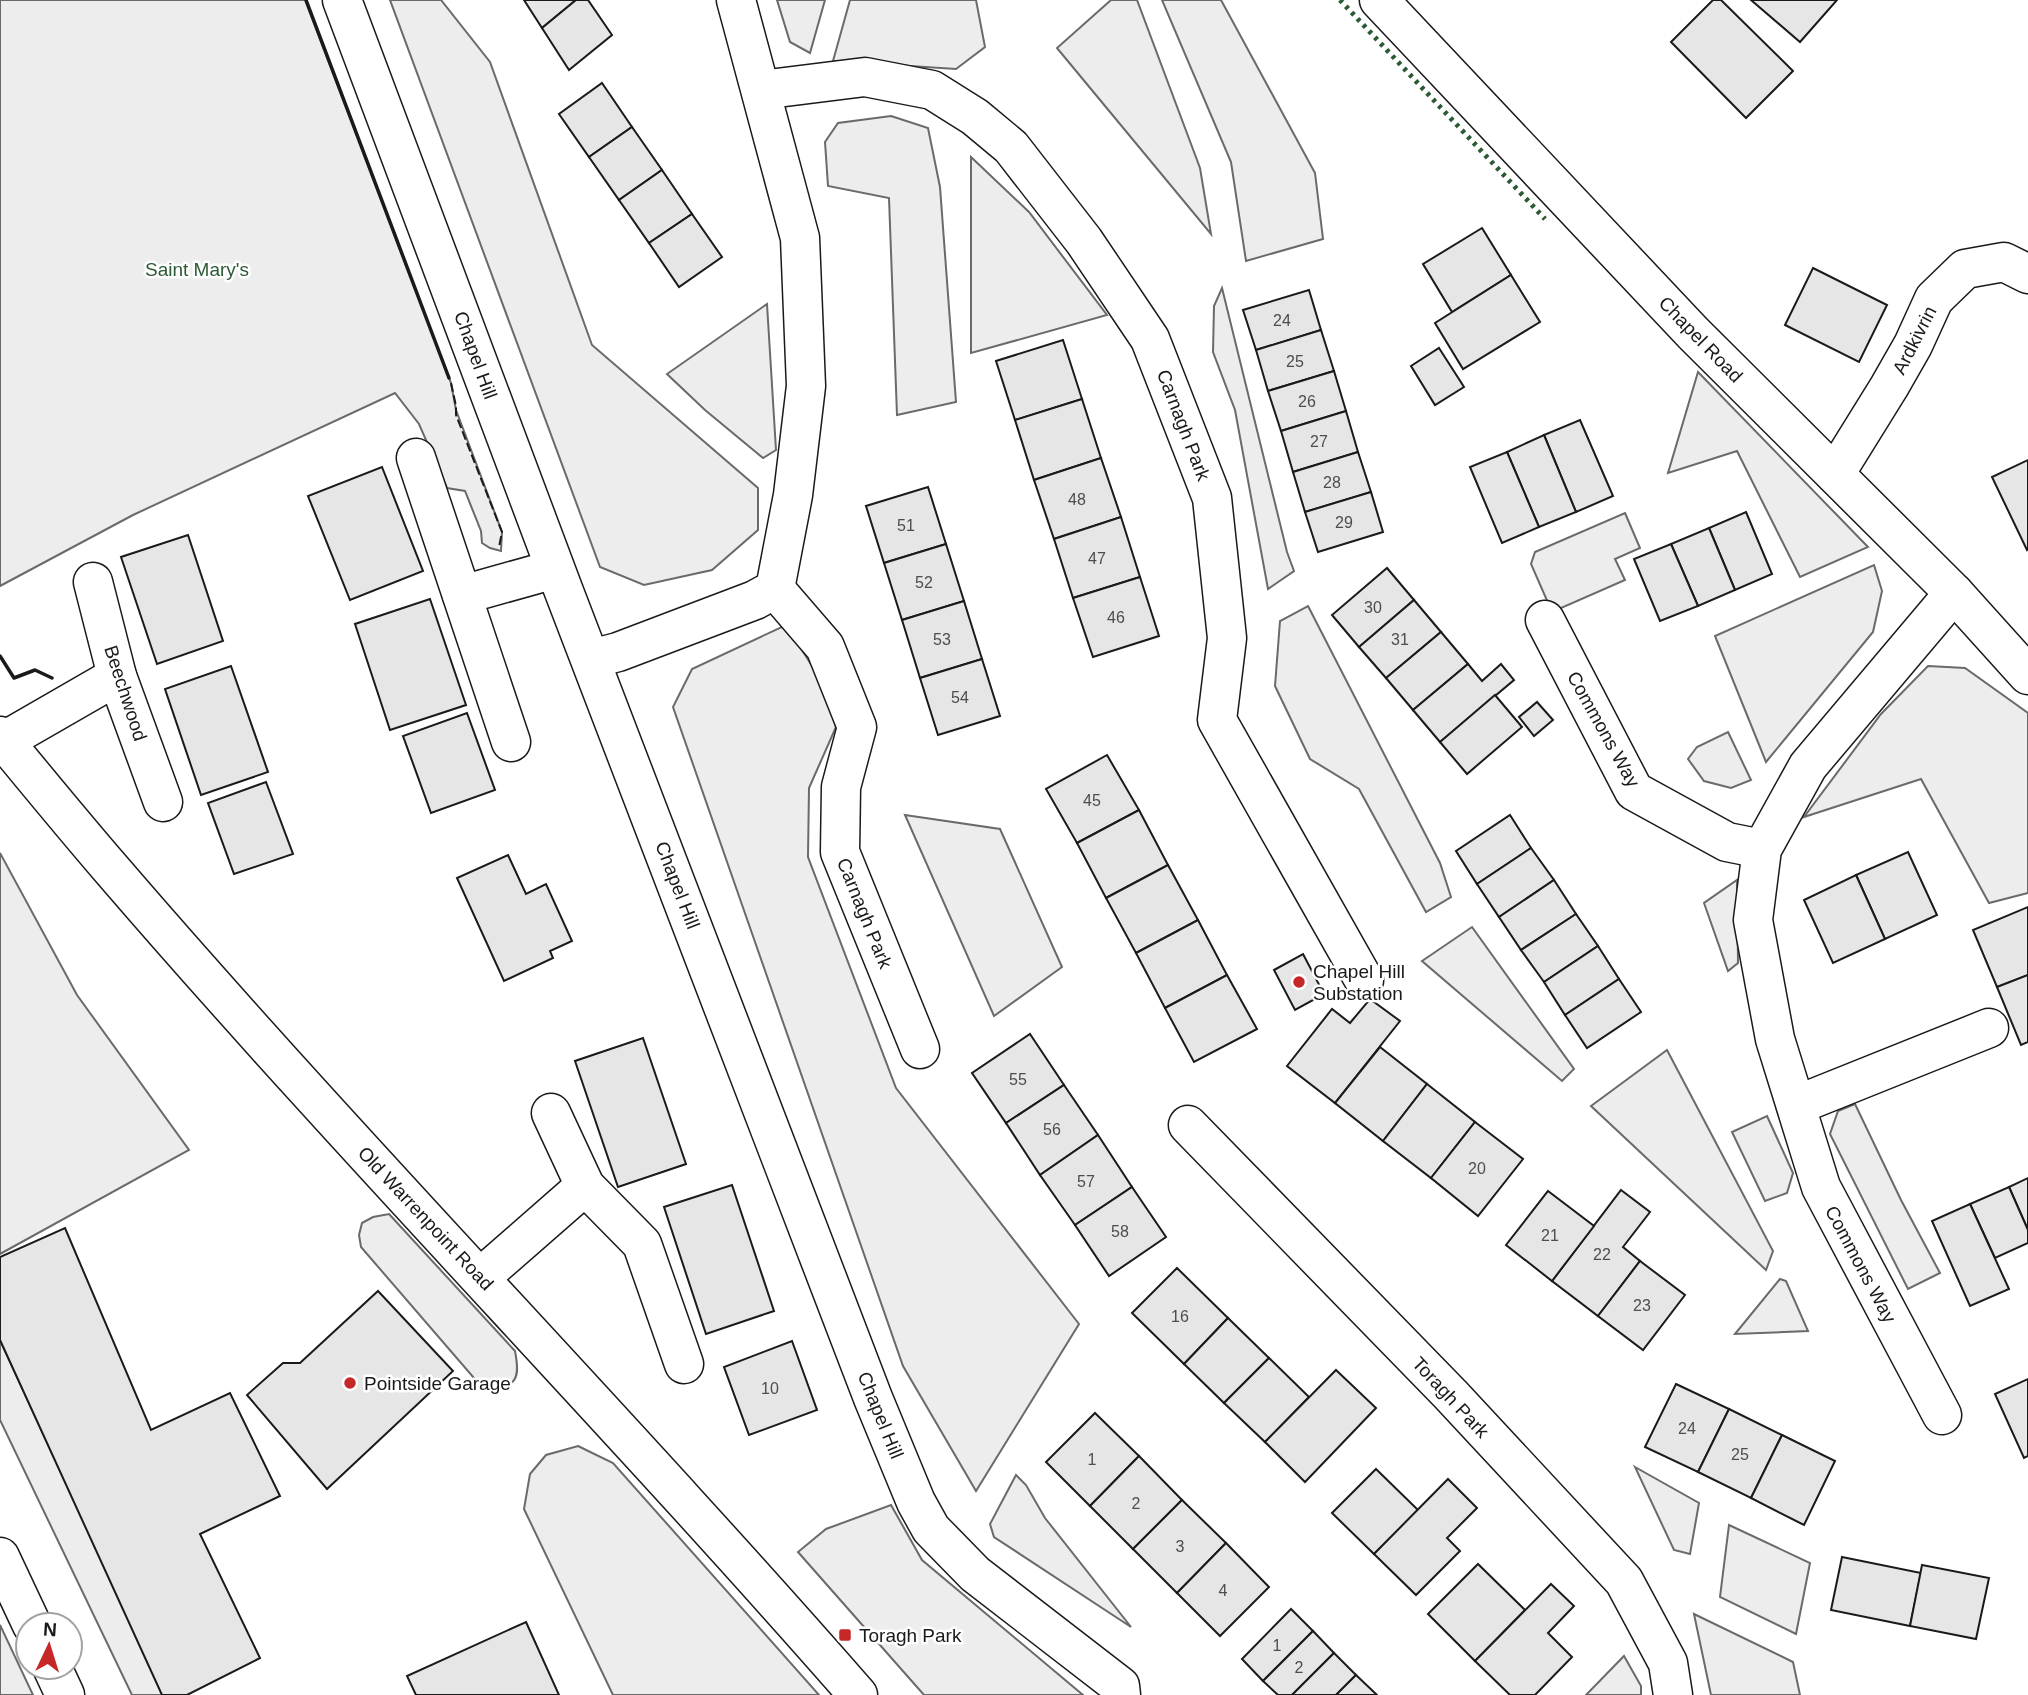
<svg xmlns="http://www.w3.org/2000/svg" width="2028" height="1695" viewBox="0 0 2028 1695" font-family="Arial,sans-serif">
<style>
.green{fill:#ededed;stroke:#6a6a6a;stroke-width:2}
.building{fill:#e6e6e6;stroke:#1a1a1a;stroke-width:2}
.lines{fill:none;stroke-linecap:round;stroke-linejoin:round}
.minor-casing{stroke:#1a1a1a;stroke-width:41}
.highway-casing{stroke:#1a1a1a;stroke-width:41}
.minor{stroke:#fff;stroke-width:38}
.highway{stroke:#fff;stroke-width:38}
.hedge{stroke:#2b5a34;stroke-width:5;stroke-dasharray:3.5 5;stroke-linecap:butt}
.fence{stroke:#1a1a1a;stroke-width:2;stroke-dasharray:9 3.5;stroke-linecap:butt}
.wall{stroke:#1a1a1a;stroke-width:3.5}
.poi-dot{fill:#c62828;stroke:#fff;stroke-width:2.5}
.labels{text-anchor:middle;stroke-width:5;stroke-linejoin:round;paint-order:stroke}
.number-label{font-size:16px;fill:#4d4d4d}
.park-label{font-size:19px;fill:#2b5a34;stroke:#fff}
.street-label{font-size:19px;fill:#1a1a1a;stroke:#fff}
.poi-label{font-size:19px;fill:#1a1a1a;stroke:#fff;text-anchor:start}
</style>
<rect width="100%" height="100%" fill="#fff"/>
<g class="green">
<polygon points="0,0 305,0 451,383 456,410 502,532 501,551 490,548 482,543 481,531 465,491 447,488 419,424 395,393 133,515 0,586"/>
<polygon points="390,0 441,0 490,62 592,345 758,488 758,530 712,570 644,585 600,567"/>
<polygon points="777,0 825,0 810,53 790,42"/>
<polygon points="850,0 976,0 985,47 956,69 833,61"/>
<polygon points="1111,0 1137,0 1200,168 1211,234 1057,48"/>
<polygon points="1162,0 1221,0 1315,173 1323,239 1246,261 1231,162"/>
<polygon points="891,116 928,128 940,187 956,402 897,415 889,198 828,186 825,142 838,123"/>
<polygon points="971,157 1029,212 1107,315 971,353"/>
<polygon points="1222,288 1287,552 1294,571 1268,589 1235,410 1213,352 1214,306"/>
<polygon points="767,304 776,450 763,458 705,410 667,374"/>
<polygon points="1698,372 1868,547 1800,577 1737,451 1668,473"/>
<polygon points="1625,513 1640,548 1615,559 1625,580 1552,612 1531,564 1535,552"/>
<polygon points="1874,565 1882,591 1873,632 1766,762 1715,636"/>
<polygon points="1308,606 1440,863 1451,897 1426,912 1359,789 1310,759 1275,686 1280,621"/>
<polygon points="786,625 821,680 836,727 809,788 808,857 896,1088 1079,1324 976,1491 903,1366 673,707 692,669"/>
<polygon points="1928,666 1965,668 2028,713 2028,893 1989,903 1921,779 1804,817 1881,714"/>
<polygon points="1728,732 1751,780 1731,788 1704,781 1688,759 1697,747"/>
<polygon points="905,815 1000,829 1062,967 994,1016"/>
<polygon points="0,853 77,995 189,1150 0,1254"/>
<polygon points="1737,880 1738,963 1728,971 1704,903"/>
<polygon points="1472,927 1574,1069 1562,1081 1422,961"/>
<polygon points="1667,1050 1773,1251 1766,1270 1591,1106"/>
<polygon points="1855,1104 1901,1200 1940,1273 1908,1289 1830,1134 1838,1111"/>
<polygon points="1767,1116 1793,1173 1787,1193 1765,1201 1732,1132"/>
<path d="M389 1214 515 1351C522 1387 512 1387 480 1385L361 1247 359 1235 362 1223 373 1217Z"/>
<polygon points="1780,1279 1786,1281 1808,1331 1735,1334"/>
<polygon points="0,1340 164,1695 132,1695 0,1420"/>
<polygon points="578,1446 613,1463 819,1695 613,1695 524,1509 530,1474 546,1455"/>
<polygon points="1635,1467 1699,1503 1690,1554 1674,1550"/>
<polygon points="1016,1475 1026,1485 1045,1518 1131,1627 994,1537 990,1524"/>
<polygon points="891,1505 922,1560 1083,1695 924,1695 798,1552 826,1529"/>
<polygon points="1729,1525 1810,1563 1796,1634 1720,1597"/>
<polygon points="1694,1614 1793,1662 1800,1695 1711,1695"/>
<polygon points="0,1625 33,1695 0,1695"/>
<polygon points="1624,1656 1641,1686 1641,1695 1586,1695"/>
</g>
<g class="building">
<polygon points="524,0 576,0 542,28"/>
<polygon points="576,0 588,0 612,35 569,70 542,28"/>
<polygon points="1713,0 1721,0 1793,71 1746,118 1671,42"/>
<polygon points="1751,0 1837,0 1800,42"/>
<polygon points="602,83 632,127 589,157 559,114"/>
<polygon points="632,127 662,170 619,200 589,157"/>
<polygon points="662,170 692,214 649,243 619,200"/>
<polygon points="692,214 722,257 679,287 649,243"/>
<polygon points="1482,228 1511,275 1452,312 1423,264"/>
<polygon points="1813,268 1887,305 1859,362 1785,325"/>
<polygon points="1511,275 1540,322 1463,369 1435,323"/>
<polygon points="1309,290 1321,330 1256,350 1243,310"/>
<polygon points="1321,330 1334,371 1268,391 1256,350"/>
<polygon points="1063,340 1082,399 1015,420 996,361"/>
<polygon points="1439,348 1464,387 1435,405 1411,366"/>
<polygon points="1334,371 1346,411 1281,431 1268,391"/>
<polygon points="1082,399 1101,458 1034,480 1015,420"/>
<polygon points="1346,411 1358,452 1293,472 1281,431"/>
<polygon points="1580,420 1613,496 1576,512 1544,435"/>
<polygon points="1544,435 1576,512 1539,527 1507,452"/>
<polygon points="1358,452 1371,492 1305,512 1293,472"/>
<polygon points="1507,452 1539,527 1502,543 1470,467"/>
<polygon points="1101,458 1121,517 1054,539 1034,480"/>
<polygon points="2028,460 2028,549 2027,550 1992,477"/>
<polygon points="382,467 423,571 350,600 308,496"/>
<polygon points="928,487 946,544 884,563 866,506"/>
<polygon points="1371,492 1383,532 1318,552 1305,512"/>
<polygon points="1746,512 1772,574 1735,590 1709,528"/>
<polygon points="1121,517 1140,577 1073,598 1054,539"/>
<polygon points="1709,528 1735,590 1698,606 1671,544"/>
<polygon points="188,535 223,641 157,664 121,557"/>
<polygon points="946,544 964,601 902,620 884,563"/>
<polygon points="1671,544 1698,606 1660,621 1634,559"/>
<polygon points="1387,568 1414,600 1359,647 1332,615"/>
<polygon points="1140,577 1159,636 1093,657 1073,598"/>
<polygon points="430,599 466,705 390,730 355,624"/>
<polygon points="1414,600 1441,632 1386,678 1359,647"/>
<polygon points="964,601 982,659 920,678 902,620"/>
<polygon points="1441,632 1468,664 1413,710 1386,678"/>
<polygon points="982,659 1000,716 938,735 920,678"/>
<polygon points="1468,664 1482,681 1501,664 1514,680 1440,742 1413,710"/>
<polygon points="231,666 268,772 201,795 165,689"/>
<polygon points="1495,695 1522,727 1467,774 1440,742"/>
<polygon points="1537,702 1553,720 1534,736 1519,717"/>
<polygon points="467,713 495,790 431,813 403,736"/>
<polygon points="1107,755 1139,810 1077,843 1046,789"/>
<polygon points="266,782 293,854 234,874 208,803"/>
<polygon points="1139,810 1168,865 1106,898 1077,843"/>
<polygon points="1510,815 1531,848 1477,884 1456,851"/>
<polygon points="1531,848 1554,880 1499,917 1477,884"/>
<polygon points="1908,852 1937,915 1885,939 1856,875"/>
<polygon points="508,855 526,894 546,884 572,941 550,951 553,958 504,981 457,878"/>
<polygon points="1168,865 1198,920 1136,953 1106,898"/>
<polygon points="1856,875 1885,939 1833,963 1804,900"/>
<polygon points="1554,880 1576,914 1521,950 1499,917"/>
<polygon points="2028,907 2028,975 1997,987 1973,930"/>
<polygon points="1576,914 1598,946 1544,982 1521,950"/>
<polygon points="1198,920 1227,975 1165,1008 1136,953"/>
<polygon points="1598,946 1619,979 1565,1015 1544,982"/>
<polygon points="1303,954 1324,994 1295,1010 1274,970"/>
<polygon points="1227,975 1257,1029 1194,1062 1165,1008"/>
<polygon points="2028,975 2028,1042 2021,1045 1997,987"/>
<polygon points="1619,979 1641,1012 1587,1048 1565,1015"/>
<polygon points="1370,999 1400,1021 1335,1103 1287,1066 1332,1009 1350,1023"/>
<polygon points="1030,1034 1064,1085 1006,1123 972,1073"/>
<polygon points="643,1038 686,1164 618,1187 575,1061"/>
<polygon points="1380,1047 1427,1084 1383,1141 1335,1103"/>
<polygon points="1427,1084 1475,1122 1431,1178 1383,1141"/>
<polygon points="1064,1085 1098,1135 1040,1175 1006,1123"/>
<polygon points="1475,1122 1523,1159 1478,1216 1431,1178"/>
<polygon points="1098,1135 1132,1187 1075,1225 1040,1175"/>
<polygon points="2028,1178 2028,1230 2009,1187"/>
<polygon points="732,1185 774,1311 706,1334 664,1207"/>
<polygon points="1132,1187 1166,1237 1109,1276 1075,1225"/>
<polygon points="2009,1187 2028,1230 2028,1243 1995,1258 1970,1204"/>
<polygon points="1621,1190 1650,1212 1623,1247 1640,1261 1598,1316 1552,1281"/>
<polygon points="1548,1191 1594,1226 1552,1281 1506,1245"/>
<polygon points="1970,1204 2009,1289 1970,1306 1932,1221"/>
<polygon points="65,1228 151,1430 230,1393 280,1496 200,1534 260,1658 187,1695 162,1695 0,1340 0,1257"/>
<polygon points="1640,1261 1685,1295 1643,1350 1598,1316"/>
<polygon points="1177,1268 1228,1318 1184,1364 1132,1313"/>
<polygon points="378,1291 453,1371 327,1489 247,1395 283,1363 300,1363"/>
<polygon points="1228,1318 1269,1358 1224,1403 1184,1364"/>
<polygon points="792,1341 817,1410 749,1435 724,1367"/>
<polygon points="1269,1358 1309,1397 1265,1442 1224,1403"/>
<polygon points="1336,1370 1376,1408 1305,1482 1265,1442"/>
<polygon points="2028,1379 2028,1456 2024,1458 1995,1394"/>
<polygon points="1676,1384 1729,1409 1698,1472 1645,1447"/>
<polygon points="1729,1409 1782,1435 1751,1498 1698,1472"/>
<polygon points="1095,1413 1139,1456 1090,1506 1046,1462"/>
<polygon points="1782,1435 1835,1461 1804,1525 1751,1498"/>
<polygon points="1139,1456 1182,1500 1133,1549 1090,1506"/>
<polygon points="1376,1469 1418,1510 1374,1554 1332,1513"/>
<polygon points="1448,1479 1477,1508 1447,1538 1460,1551 1416,1595 1374,1554"/>
<polygon points="1182,1500 1226,1543 1177,1593 1133,1549"/>
<polygon points="1226,1543 1269,1587 1220,1636 1177,1593"/>
<polygon points="1842,1557 1921,1573 1910,1626 1831,1610"/>
<polygon points="1478,1564 1525,1610 1475,1661 1428,1614"/>
<polygon points="1922,1565 1989,1578 1976,1639 1910,1626"/>
<polygon points="1551,1584 1574,1606 1548,1633 1572,1657 1535,1695 1510,1695 1475,1661"/>
<polygon points="1291,1609 1313,1631 1263,1681 1242,1659"/>
<polygon points="526,1622 559,1695 416,1695 407,1676"/>
<polygon points="1313,1631 1334,1653 1292,1695 1278,1695 1263,1681"/>
<polygon points="1334,1653 1356,1675 1336,1695 1292,1695"/>
<polygon points="1356,1675 1377,1695 1336,1695"/>
</g>
<g class="lines">
<defs>
<g id="minor">
<polyline points="342,0 563,589 873,1398 916,1502 931,1529 975,1574 1120,1686 1121,1695"/>
<polyline points="1379,0 1693,333 1954,593 2028,675"/>
<polyline points="761,90 865,77 932,90 975,117 1011,147 1084,241 1150,339 1212,498 1227,638 1217,720 1364,980"/>
<polyline points="416,458 511,742"/>
<polyline points="1835,474 1889,387 1913,345 1934,299 1965,269 2004,262 2028,274"/>
<polyline points="93,582 117,676 163,802"/>
<polyline points="775,589 825,647 857,727 841,787 840,852 920,1049"/>
<polyline points="462,595 555,569"/>
<polyline points="1545,620 1634,791 1727,842 1762,849"/>
<polyline points="591,659 618,652 755,600 775,589 793,495 806,386 800,238 736,0"/>
<path d="M0 736C37 781 74 826 112 870 354 1151 614 1416 858 1695"/>
<polyline points="4,741 117,676"/>
<polyline points="1797,1105 1989,1028"/>
<polyline points="551,1113 585,1186 642,1244 684,1364"/>
<polyline points="1188,1125 1451,1395 1624,1581 1668,1663 1673,1695"/>
<polyline points="481,1277 585,1186"/>
<polyline points="1942,1415 1821,1187 1775,1039 1753,920 1762,849 1808,766 1954,593"/>
</g>
<g id="highway">
<polyline points="0,1557 32,1625"/>
<polyline points="52,1667 65,1695"/>
</g>
</defs>
<use href="#minor" class="minor-casing"/>
<use href="#highway" class="highway-casing"/>
<use href="#minor" class="minor"/>
<use href="#highway" class="highway"/>
<polyline class="hedge" points="1340,0 1545,219"/>
<polyline class="fence" points="451,383 456,406 456,415 502,532 499,547"/>
<g class="wall">
<polyline points="306,0 449,378"/>
<polyline points="0,656 14,678 35,670 52,678"/>
</g>
</g>
<g class="poi-dot">
<circle cx="1299" cy="982" r="7"/>
<circle cx="350" cy="1383" r="7"/>
<rect x="838" y="1628" width="14" height="14" rx="3.5"/>
</g>
<g class="labels">
<g class="number-label">
<text x="1282" y="326">24</text>
<text x="1295" y="367">25</text>
<text x="1307" y="407">26</text>
<text x="1319" y="447">27</text>
<text x="1332" y="488">28</text>
<text x="1077" y="505">48</text>
<text x="1344" y="528">29</text>
<text x="906" y="531">51</text>
<text x="1097" y="564">47</text>
<text x="924" y="588">52</text>
<text x="1373" y="613">30</text>
<text x="1116" y="623">46</text>
<text x="942" y="645">53</text>
<text x="1400" y="645">31</text>
<text x="960" y="703">54</text>
<text x="1092" y="806">45</text>
<text x="1018" y="1085">55</text>
<text x="1052" y="1135">56</text>
<text x="1477" y="1174">20</text>
<text x="1086" y="1187">57</text>
<text x="1120" y="1237">58</text>
<text x="1550" y="1241">21</text>
<text x="1602" y="1260">22</text>
<text x="1642" y="1311">23</text>
<text x="1180" y="1322">16</text>
<text x="770" y="1394">10</text>
<text x="1687" y="1434">24</text>
<text x="1740" y="1460">25</text>
<text x="1092" y="1465">1</text>
<text x="1136" y="1509">2</text>
<text x="1180" y="1552">3</text>
<text x="1223" y="1596">4</text>
<text x="1277" y="1651">1</text>
<text x="1299" y="1673">2</text>
</g>
<g class="park-label">
<text x="197" y="276">Saint Mary's</text>
</g>
<g class="street-label">
<text transform="translate(1701 339) rotate(46)" y="7">Chapel Road</text>
<text transform="translate(1914 340) rotate(-63)" y="7">Ardkivrin</text>
<text transform="translate(476 355) rotate(70)" y="7">Chapel Hill</text>
<text transform="translate(1184 425) rotate(69)" y="7">Carnagh Park</text>
<text transform="translate(126 693) rotate(72)" y="7">Beechwood</text>
<text transform="translate(1604 729) rotate(61)" y="7">Commons Way</text>
<text transform="translate(678 885) rotate(69)" y="7">Chapel Hill</text>
<text transform="translate(865 913) rotate(68)" y="7">Carnagh Park</text>
<text transform="translate(426 1218) rotate(47)" y="7">Old Warrenpoint Road</text>
<text transform="translate(1861 1264) rotate(62)" y="7">Commons Way</text>
<text transform="translate(1451 1397) rotate(47)" y="7">Toragh Park</text>
<text transform="translate(881 1415) rotate(68)" y="7">Chapel Hill</text>
</g>
<g class="poi-label">
<text x="1313" y="978">Chapel Hill<tspan x="1313" dy="22">Substation</tspan></text>
<text x="364" y="1390">Pointside Garage</text>
<text x="859" y="1642">Toragh Park</text>
</g>
</g>
<g transform="translate(49 1646) rotate(4)"><circle r="33" fill="#ffffff" stroke="#a3a3a3" stroke-width="2"/>
<path d="M0-5L12 26L0 18L-12 26Z" fill="#c62828"/>
<text y="-10" font-size="19" font-weight="bold" text-anchor="middle" fill="#1a1a1a">N</text>
</g>
</svg>
